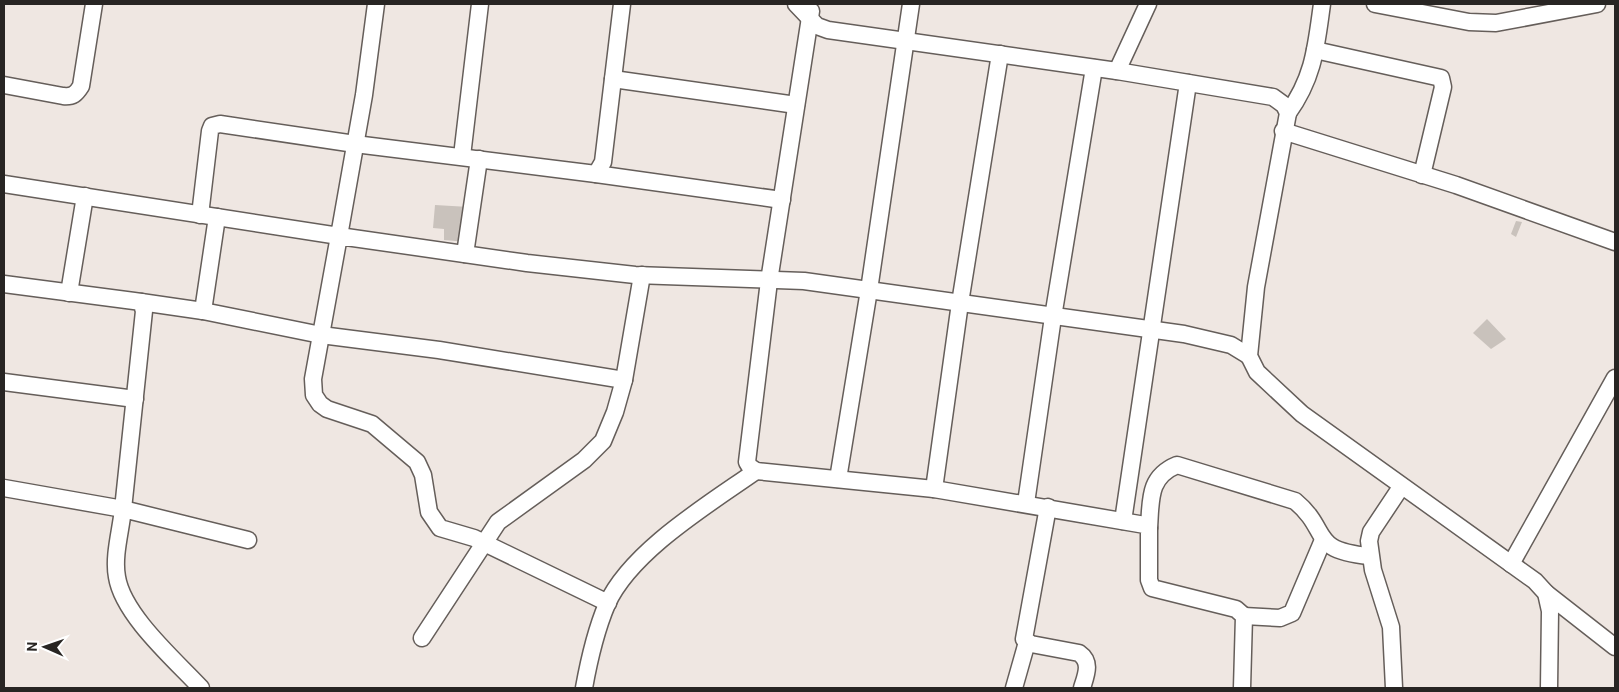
<svg xmlns="http://www.w3.org/2000/svg" width="1619" height="692" viewBox="0 0 1619 692" font-family="Roboto,sans-serif">
<style>
.building{fill:#c9c2bc}
.lines{fill:none;stroke-linecap:round;stroke-linejoin:round}
.street-casing{stroke:#655e5a;stroke-width:19}
.street{stroke:#fff;stroke-width:16}
</style>
<rect width="100%" height="100%" fill="#efe7e2"/>
<g class="building">
<polygon points="435,205 469,207 467,242 444,240 444,229 433,228"/>
<polygon points="1516,221 1522,222 1516,237 1511,234"/>
<polygon points="1487,319 1506,339 1491,349 1473,333"/>
</g>
<g class="lines">
<defs>
<g id="street">
<polyline points="796,4 817,26 828,30 1117,71 1273,97 1284,105 1288,113 1256,287 1249,356 1257,372 1302,414 1535,581 1546,593 1550,611 1549,688"/>
<polyline points="1375,4 1469,22 1496,23 1597,4"/>
<polyline points="811,11 769,281 747,462 750,467 756,471 934,489 1145,525 1149,528 1149,580 1152,588 1236,609 1244,616 1242,688"/>
<polyline points="1315,50 1441,78 1443,87 1422,175"/>
<polyline points="1117,71 1148,4"/>
<polyline points="613,79 796,105"/>
<path d="M4 85 63 96C73 97 76 94 81 86L94 4"/>
<path d="M1288 113C1314 77 1316 47 1322 4"/>
<polyline points="1283,131 1456,185 1615,242"/>
<polyline points="462,156 480,4"/>
<polyline points="596,174 782,200"/>
<polyline points="4,184 339,236 364,95 376,4"/>
<polyline points="200,215 210,131 212,126 220,124 355,144 596,174 603,162 622,4"/>
<polyline points="465,254 479,159"/>
<polyline points="4,284 134,301 141,302 144,311 123,509 4,488"/>
<polyline points="69,293 85,196"/>
<polyline points="141,302 203,311 321,335 439,350 624,380"/>
<polyline points="203,311 217,217"/>
<polyline points="4,382 135,399"/>
<polyline points="838,479 869,290 911,4"/>
<polyline points="934,489 960,303 1000,54"/>
<polyline points="1026,503 1053,317 1094,68"/>
<path d="M1048 507 1024 639 1031 644 1079 653C1092 662 1086 675 1082 688"/>
<polyline points="1123,521 1188,83"/>
<path d="M1149 528C1151 500 1148 477 1177 465L1295 501C1331 531 1308 550 1369 556"/>
<polyline points="1511,564 1615,378"/>
<polyline points="1546,593 1615,647"/>
<polyline points="608,603 474,538 440,528 429,512 423,475 417,462 372,424 327,409 320,404 314,395 313,379 339,236 527,263 635,275 804,281 1184,334 1231,345 1249,356"/>
<polyline points="1244,616 1280,618 1292,613 1323,540"/>
<polyline points="422,638 498,522 584,460 603,441 615,412 624,380 642,275"/>
<path d="M201 688C175 660 123 615 117 577 113 556 121 530 123 509L248 540"/>
<path d="M584 688C589 660 596 630 607 604 631 551 709 504 756 471"/>
<polyline points="1014,688 1027,642"/>
<polyline points="1394,688 1391,627 1373,570 1369,541 1371,532 1401,487"/>
</g>
</defs>
<use href="#street" class="street-casing"/>
<use href="#street" class="street"/>
</g>
<rect width="1619" height="692" fill="none" stroke="#282523" stroke-width="10"/>
<g transform="translate(45 647) rotate(272)" stroke="#ffffff" stroke-width="4" paint-order="stroke">
<path d="M0-4L9 19L0 12L-9 19Z" fill="#282523"/>
<text y="-8" font-size="14" font-weight="bold" text-anchor="middle" fill="#282523">N</text>
</g>
</svg>
